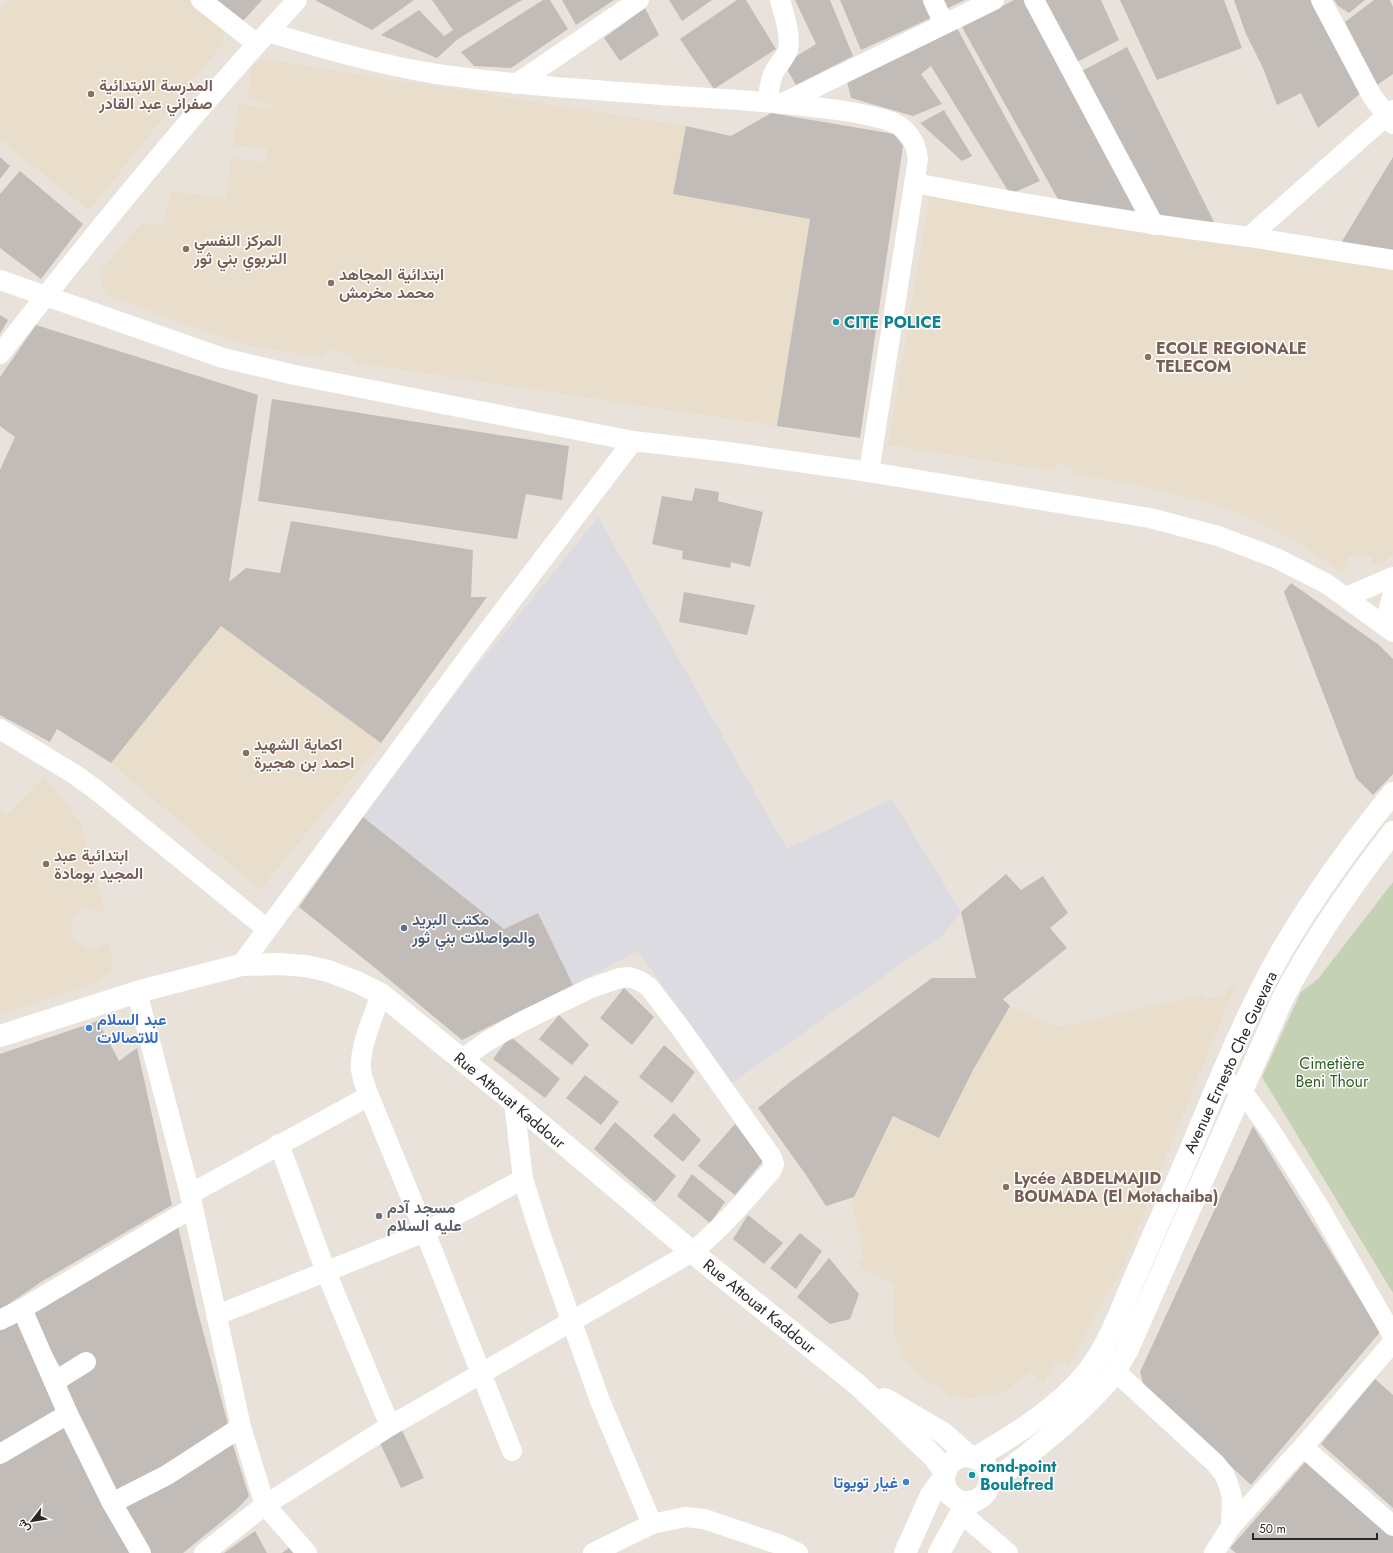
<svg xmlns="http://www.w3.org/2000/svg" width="1393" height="1553" viewBox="0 0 1393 1553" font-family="Jost,Vazirmatn,sans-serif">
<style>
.industrial{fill:#dddbe2}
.education{fill:#e9decc}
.cemetery{fill:#c4d1b4}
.building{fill:#c1bcb8}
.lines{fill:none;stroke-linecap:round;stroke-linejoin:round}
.street{stroke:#fff;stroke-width:20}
.secondary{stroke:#fff;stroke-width:22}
.education-dot{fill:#8d6e63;stroke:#fff;stroke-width:1.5}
.culture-dot{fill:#0f9aa8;stroke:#fff;stroke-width:1.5}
.service-dot{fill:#5c6f8a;stroke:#fff;stroke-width:1.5}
.shop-dot{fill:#3f7fe0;stroke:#fff;stroke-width:1.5}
.worship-dot{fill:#6b7280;stroke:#fff;stroke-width:1.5}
.labels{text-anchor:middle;stroke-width:3;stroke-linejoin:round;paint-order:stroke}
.education-label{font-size:16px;font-weight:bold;fill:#785e54;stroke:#fff;text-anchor:start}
.culture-label{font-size:16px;font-weight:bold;fill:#0d838f;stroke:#fff;text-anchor:start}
.service-label{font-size:16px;font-weight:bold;fill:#4e5e75;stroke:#fff;text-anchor:start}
.shop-label{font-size:16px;font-weight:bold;fill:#366cbe;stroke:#fff;text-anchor:start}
.street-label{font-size:16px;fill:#282828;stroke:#fff}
.park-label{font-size:16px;fill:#315c21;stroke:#fff}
.worship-label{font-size:16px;font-weight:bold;fill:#5b616d;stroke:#fff;text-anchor:start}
</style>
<rect width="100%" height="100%" fill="#e9e2db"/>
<polygon class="industrial" points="598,517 787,849 892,799 961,912 944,934 732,1083 638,951 573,985 538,913 504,929 363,817 460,688"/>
<g class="education">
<polygon points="9,0 189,0 219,23 224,33 223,41 218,49 89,210 0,140 0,11"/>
<polygon points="263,59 686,126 673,194 810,219 777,426 356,363 350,355 330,350 322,357 239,344 107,295 103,287 99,273 141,224 164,225 170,191 226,198 231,158 265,162 267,148 233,145 238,104 271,109 272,105 248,100 252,62 262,63"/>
<polygon points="930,193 1393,268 1393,554 1382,564 1375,565 1372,561 1372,555 1347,557 1348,567 1345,571 1339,570 1296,541 1263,525 1225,508 1182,496 1127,483 1071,474 1072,466 1056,464 1055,471 888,445"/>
<polygon points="221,626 381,743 260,890 111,763"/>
<polygon points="44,776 80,822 106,913 81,907 70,926 75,940 93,951 109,941 112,960 111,971 99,981 0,1015 0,811 6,816"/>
<polygon points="1235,987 1158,1176 1124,1264 1068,1365 1056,1359 1043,1384 1031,1371 1003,1392 970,1398 952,1396 919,1376 902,1356 894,1333 894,1285 863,1269 858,1260 864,1257 858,1239 862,1237 851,1204 893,1116 939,1138 973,1070 1010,1006 1059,1027 1203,994 1205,999 1225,996 1226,989"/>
</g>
<polygon class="cemetery" points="1393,882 1393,1293 1262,1077 1301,992 1318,979"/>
<g class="building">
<polygon points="215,0 262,0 243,21"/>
<polygon points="315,0 414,0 372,30"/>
<polygon points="432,0 522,0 458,39 437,58 381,35 419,10 444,36 453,30"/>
<polygon points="543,0 550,0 568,29 511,68 474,66 461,52"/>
<polygon points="562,0 614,0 576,25"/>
<polygon points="669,0 712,0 682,21"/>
<polygon points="737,0 746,0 776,49 714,89 680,39"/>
<polygon points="795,0 830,0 853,56 796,85 784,64 816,44"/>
<polygon points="840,0 923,0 931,18 861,50"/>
<polygon points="942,0 965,0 946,9"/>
<polygon points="1014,0 1029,0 1146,217 1059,201 962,27"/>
<polygon points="1038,0 1101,0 1119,40 1073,64"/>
<polygon points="1120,0 1224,0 1242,48 1157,80"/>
<polygon points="1234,0 1313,0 1361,93 1318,128 1301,93 1277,105 1263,68 1246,34"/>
<polygon points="1334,0 1365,0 1349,13 1338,6"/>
<polygon points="1374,0 1390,0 1393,7 1393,74 1377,85 1345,22"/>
<polygon points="645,8 659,35 620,61 604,38"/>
<polygon points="957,28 1040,181 1010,194 931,66 921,74 942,104 913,116 851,98 847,81"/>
<polygon points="1127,47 1216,226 1156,219 1080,72"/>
<polygon points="944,110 972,156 962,161 920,123"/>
<polygon points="771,113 894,134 903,146 860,438 777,426 810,219 673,194 686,126 731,136"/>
<polygon points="0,157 10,166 0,179"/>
<polygon points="1393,157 1393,253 1341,243"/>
<polygon points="20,171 83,224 41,279 0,248 0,194"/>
<polygon points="0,315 8,320 0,334"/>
<polygon points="36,325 258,395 229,582 246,568 280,573 291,521 473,550 471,597 487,597 381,743 221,626 111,763 57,729 50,742 0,715 0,470 15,437 0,426 0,377"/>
<polygon points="272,399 569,446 562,500 526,494 517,539 258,501"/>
<polygon points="695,488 719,492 718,501 763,512 750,567 731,562 730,568 682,559 683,551 652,544 662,496 692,501"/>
<polygon points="1291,583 1379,645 1393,659 1393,774 1373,795 1356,778 1284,592"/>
<polygon points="684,592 755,605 747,635 679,622"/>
<polygon points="363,817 504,929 538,913 573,985 462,1040 380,972 299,907"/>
<polygon points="1006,874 1021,890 1043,876 1068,913 1050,928 1067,948 1003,999 1010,1006 973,1070 939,1138 893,1116 854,1197 826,1206 806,1175 758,1108 790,1082 932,978 976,978 961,912"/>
<polygon points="624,988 654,1017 632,1045 600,1018"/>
<polygon points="559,1015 589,1045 572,1065 539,1039"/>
<polygon points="98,1021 119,1061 137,1048 172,1205 41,1282 0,1310 0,1054"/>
<polygon points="510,1036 560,1079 545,1098 493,1059"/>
<polygon points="664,1045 695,1072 672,1103 639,1077"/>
<polygon points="585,1075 619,1102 601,1125 566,1098"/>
<polygon points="674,1113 701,1140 683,1162 653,1136"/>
<polygon points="615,1122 676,1176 655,1202 594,1149"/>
<polygon points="735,1124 763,1161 735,1195 698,1166"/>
<polygon points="1253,1126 1380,1332 1251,1485 1144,1386 1140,1372"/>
<polygon points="692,1174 725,1202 710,1223 677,1196"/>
<polygon points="748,1215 783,1243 764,1264 733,1239"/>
<polygon points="177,1222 197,1309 229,1428 113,1498 57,1383 64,1373 28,1314"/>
<polygon points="800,1233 822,1251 796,1289 770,1268"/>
<polygon points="829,1258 859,1294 850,1319 830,1324 797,1297"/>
<polygon points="18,1322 64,1413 0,1446 0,1329"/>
<polygon points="1375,1379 1393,1395 1393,1508 1321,1444"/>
<polygon points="63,1421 135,1553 0,1553 0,1458"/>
<polygon points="402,1430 424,1478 401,1488 379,1441"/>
<polygon points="231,1439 249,1496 237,1509 183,1553 143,1553 118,1507"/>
<polygon points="1306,1461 1393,1534 1393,1553 1236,1553 1230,1548"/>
<polygon points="255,1531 267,1553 224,1553"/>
<polygon points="289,1548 293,1553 282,1553"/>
</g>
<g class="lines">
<g class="street">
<polyline points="201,0 257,44"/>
<polyline points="933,0 944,24"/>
<polyline points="1034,0 1154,225"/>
<polyline points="1321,0 1372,96 1393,124"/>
<polyline points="268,32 297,0"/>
<polyline points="516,84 639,0"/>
<path d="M767 102C769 92 770 79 775 70 780 63 786 57 788 49 791 33 784 15 780 0"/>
<polyline points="781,104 994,0"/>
<path d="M915 183C1026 205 1137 223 1249 237L1393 110"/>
<polyline points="1249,237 1393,260"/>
<polyline points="0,280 223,358 295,375 633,441 728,452 869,472 1150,518 1218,536 1276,558 1327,584 1393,632"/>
<path d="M0 354C86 244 174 135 268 32 323 49 380 65 437 74 507 84 578 89 648 94 700 98 753 100 805 106 832 109 859 112 886 120 905 125 916 140 918 159L869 472"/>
<polyline points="1346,597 1393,577"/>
<polyline points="1385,625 1393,592"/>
<polyline points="0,729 74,774 95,789 267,929"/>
<polyline points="241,965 478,644 633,441"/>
<polyline points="137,992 190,1194 241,1427 265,1505 307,1553"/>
<polyline points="1221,1078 1242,1091 1271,1131 1318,1205 1393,1336"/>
<path d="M369 1096C366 1088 362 1079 361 1069 359 1048 374 1015 381 994"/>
<polyline points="514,1102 523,1179 541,1236 600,1401 652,1524"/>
<polyline points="279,1144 326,1272 390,1426"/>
<polyline points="190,1194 369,1096 425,1232 217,1315"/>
<polyline points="0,1320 22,1309"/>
<polyline points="86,1362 54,1382 22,1309 192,1208"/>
<polyline points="1115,1371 1215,1463 1224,1474 1229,1486 1232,1498 1231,1526 1214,1553"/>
<polyline points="54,1382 68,1414 112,1503 167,1475 241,1427"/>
<polyline points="1303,1447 1393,1526"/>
<polyline points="512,1451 425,1232 523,1179"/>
<polyline points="0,1454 68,1414"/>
<polyline points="112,1503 141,1553"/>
<polyline points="961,1513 1008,1553"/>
<polyline points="1231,1526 1303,1447 1393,1342"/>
<path d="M204 1553 265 1505 390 1426 692 1252C722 1228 746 1199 771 1171L774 1164 771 1156 682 1030 649 987 640 981 629 977 620 978 591 988 521 1022 486 1042 461 1060"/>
<polyline points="593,1553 652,1524 685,1517 704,1519 781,1545 798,1553"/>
</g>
<g class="secondary">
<polyline points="0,1036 137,992 241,965 279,964 306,966 328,971 357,982 381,994 514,1102 692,1252 859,1386 934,1457 945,1472"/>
<polyline points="885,1399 943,1433 970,1457"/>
<circle cx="967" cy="1479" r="23"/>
<path d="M975 1458C1014 1435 1061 1407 1089 1370 1108 1345 1120 1313 1132 1284 1147 1250 1162 1215 1177 1181 1211 1103 1241 1021 1284 947 1316 893 1353 842 1393 793"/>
<path d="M989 1485C1030 1452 1075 1420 1109 1380 1116 1371 1121 1360 1127 1351L1282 1000C1313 940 1352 885 1393 832"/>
<polyline points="905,1553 931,1495 944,1477"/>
<polyline points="939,1553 961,1513 972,1502"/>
</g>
</g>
<g class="education-dot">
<circle cx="91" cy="94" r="4"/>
<circle cx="186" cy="249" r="4"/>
<circle cx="331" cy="283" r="4"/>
<circle cx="1148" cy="357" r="4"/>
<circle cx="246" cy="753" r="4"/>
<circle cx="46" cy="864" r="4"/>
<circle cx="1006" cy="1187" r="4"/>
</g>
<g class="culture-dot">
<circle cx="836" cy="322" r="4"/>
<circle cx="972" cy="1475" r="4"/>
</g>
<circle class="service-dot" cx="404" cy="928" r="4"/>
<g class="shop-dot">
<circle cx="89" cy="1028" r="4"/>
<circle cx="906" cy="1482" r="4"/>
</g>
<circle class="worship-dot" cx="379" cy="1216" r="4"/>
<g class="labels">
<g class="education-label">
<text x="99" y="91">المدرسة الابتدائية<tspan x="99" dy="18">صفراني عبد القادر</tspan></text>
<text x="194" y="246">المركز النفسي<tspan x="194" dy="18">التربوي بني ثور</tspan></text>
<text x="339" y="280">ابتدائية المجاهد<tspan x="339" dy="18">محمد مخرمش</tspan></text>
<text x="1156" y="354">ECOLE REGIONALE<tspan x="1156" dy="18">TELECOM</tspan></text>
<text x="254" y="750">اكماية الشهيد<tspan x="254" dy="18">احمد بن هجيرة</tspan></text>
<text x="54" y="861">ابتدائية عبد<tspan x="54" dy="18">المجيد بومادة</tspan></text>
<text x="1014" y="1184">Lycée ABDELMAJID<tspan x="1014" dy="18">BOUMADA (El Motachaiba)</tspan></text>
</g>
<g class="culture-label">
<text x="844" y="328">CITE POLICE</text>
<text x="980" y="1472">rond-point<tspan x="980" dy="18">Boulefred</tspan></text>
</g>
<g class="service-label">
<text x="412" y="925">مكتب البريد<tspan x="412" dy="18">والمواصلات بني ثور</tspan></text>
</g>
<g class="shop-label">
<text x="97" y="1025">عبد السلام<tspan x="97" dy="18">للاتصالات</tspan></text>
<text x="898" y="1488" text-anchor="end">غيار تويوتا</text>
</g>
<g class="street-label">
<text transform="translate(1230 1062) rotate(-65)" y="6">Avenue Ernesto Che Guevara</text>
<text transform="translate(510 1100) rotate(40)" y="6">Rue Attouat Kaddour</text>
<text transform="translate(760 1306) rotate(39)" y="6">Rue Attouat Kaddour</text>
</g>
<g class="park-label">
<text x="1332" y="1069">Cimetière<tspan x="1332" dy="18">Beni Thour</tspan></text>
</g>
<g class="worship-label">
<text x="387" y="1213">مسجد آدم<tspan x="387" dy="18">عليه السلام</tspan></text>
</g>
</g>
<g transform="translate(32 1521) rotate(239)" stroke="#ffffff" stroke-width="3" paint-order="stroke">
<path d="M0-3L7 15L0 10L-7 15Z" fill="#282828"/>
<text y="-6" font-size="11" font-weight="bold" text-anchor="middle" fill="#282828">ش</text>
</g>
<path d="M1253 1533v6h124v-6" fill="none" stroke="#282828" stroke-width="2"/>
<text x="1259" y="1533" font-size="12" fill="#282828" stroke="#ffffff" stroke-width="3" paint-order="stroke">50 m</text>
</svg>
